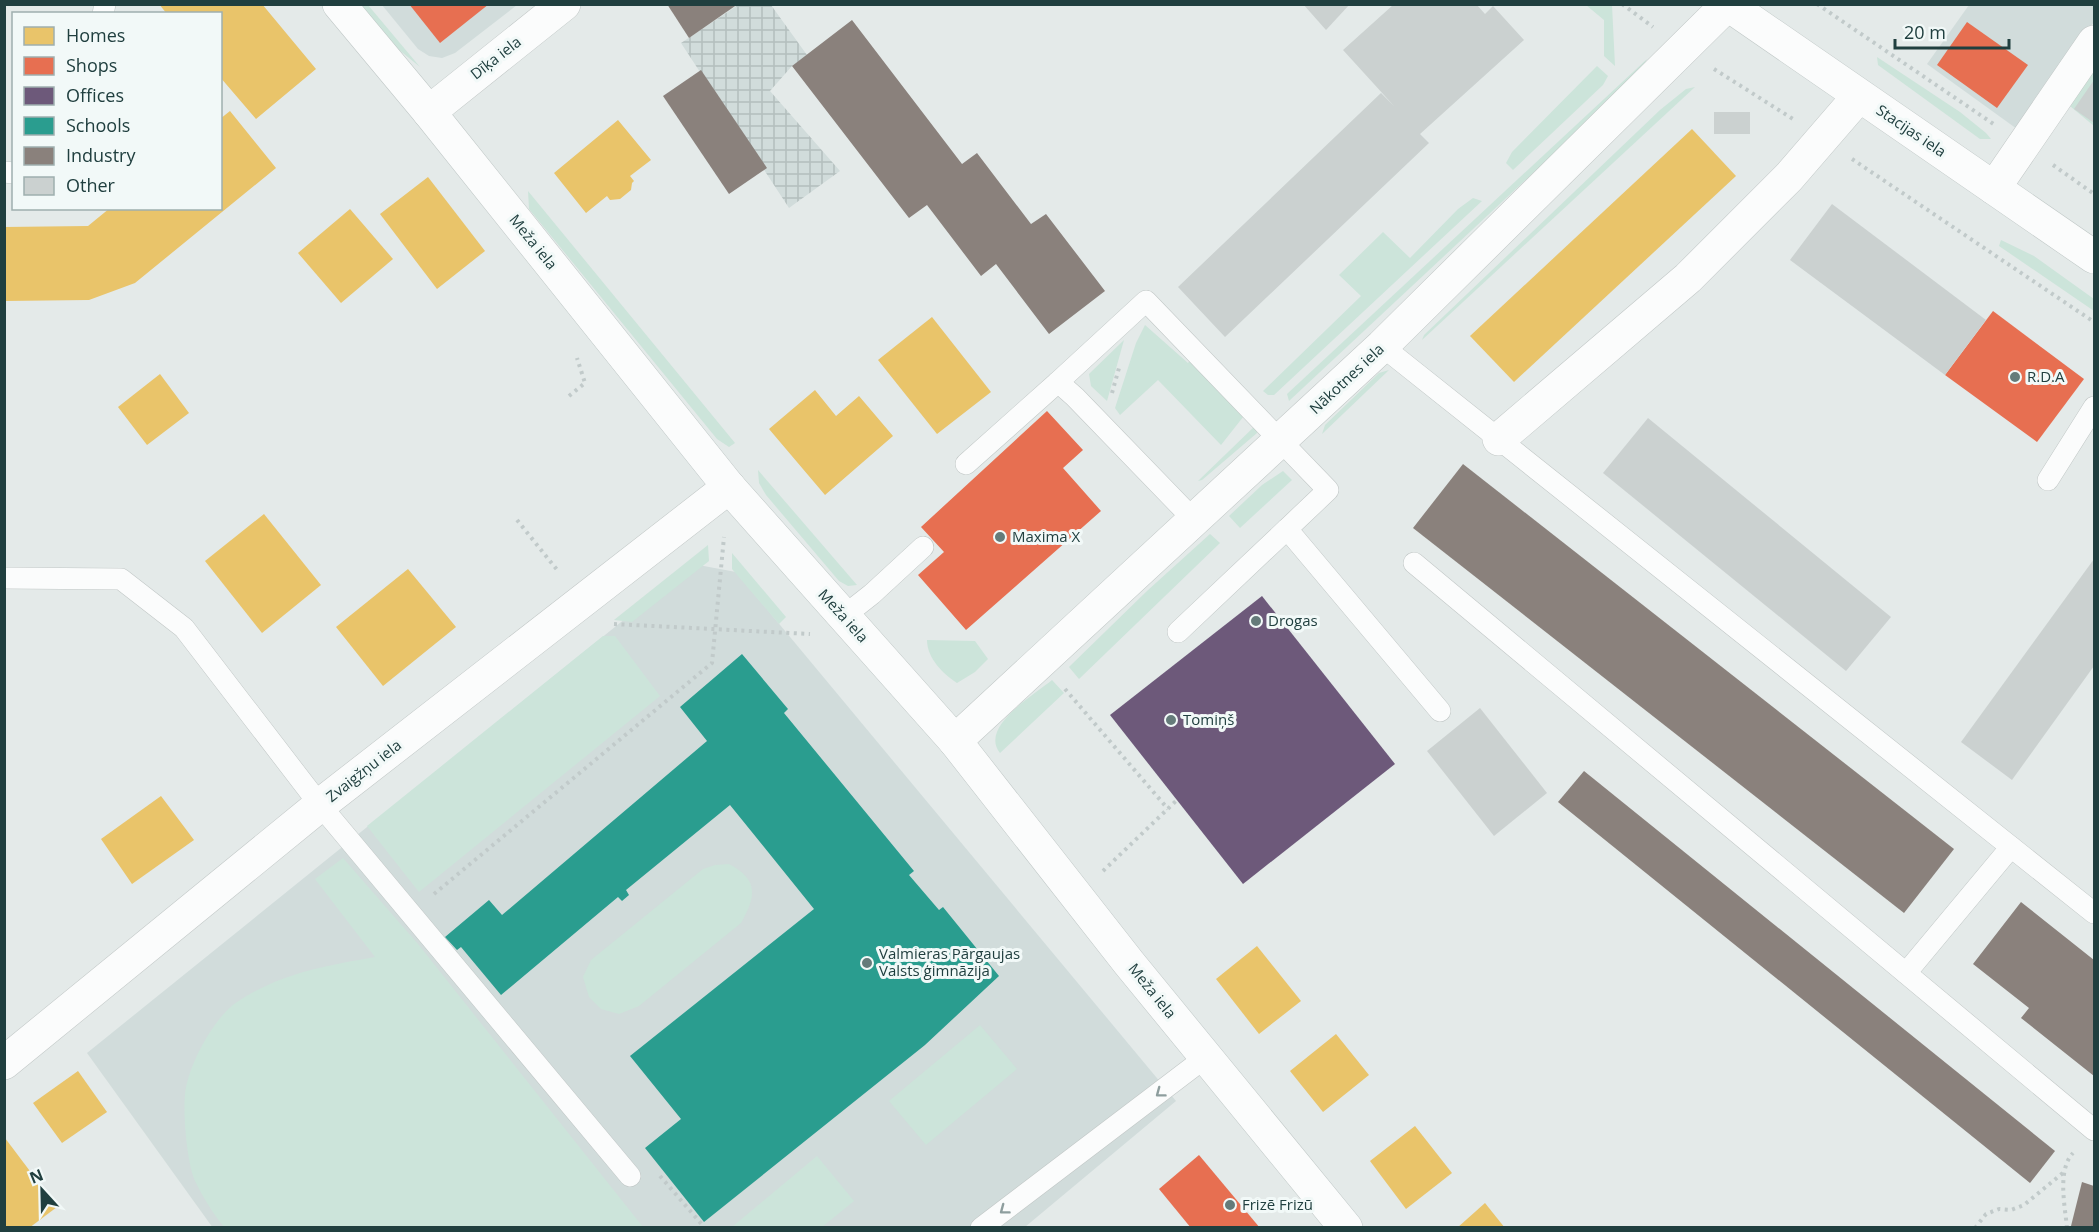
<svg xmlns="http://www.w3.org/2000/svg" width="2099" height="1232" viewBox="0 0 2099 1232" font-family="'Open Sans',sans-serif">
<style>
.built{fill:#d1dcdb}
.industrial{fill:url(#industrial-grid)}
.grass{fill:#cce4da}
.homes{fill:#e9c46a}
.shops{fill:#e76f51}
.offices{fill:#6d597a}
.schools{fill:#2a9d8f}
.industry{fill:#8a817c}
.building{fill:#cbd1d0}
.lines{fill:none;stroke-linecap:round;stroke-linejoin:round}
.lane-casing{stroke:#c1c7c6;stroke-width:22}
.street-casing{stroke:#c1c7c6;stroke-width:34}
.secondary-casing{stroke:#c0c8c7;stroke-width:34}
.path{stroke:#c1caca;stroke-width:4;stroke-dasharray:3 4.5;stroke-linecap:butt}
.lane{stroke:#fbfcfc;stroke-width:21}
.street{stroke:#fbfcfc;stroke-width:33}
.secondary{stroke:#fbfcfc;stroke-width:33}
.oneway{stroke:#8e9e9e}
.poi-dot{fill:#657b7a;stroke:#f2f9f8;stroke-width:2}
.labels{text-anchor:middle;stroke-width:6;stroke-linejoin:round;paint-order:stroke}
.street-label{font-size:15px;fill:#203f3f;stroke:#f2f9f8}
.poi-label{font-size:15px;fill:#203f3f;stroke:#f2f9f8;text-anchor:start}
</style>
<defs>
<pattern id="industrial-grid" width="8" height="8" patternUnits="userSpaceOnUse" patternTransform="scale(1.5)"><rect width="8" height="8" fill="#d1dcdb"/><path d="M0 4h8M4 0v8" fill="none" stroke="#b3bebd"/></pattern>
</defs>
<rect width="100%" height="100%" fill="#e4eae9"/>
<g class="built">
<polygon points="382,5 517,5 455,53 442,58 429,56 418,49"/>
<polygon points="1969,5 2094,5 2094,22 2017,129 1927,64"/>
<polygon points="693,564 736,572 1176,1101 1025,1227 213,1228 87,1053"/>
</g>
<polygon class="industrial" points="738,5 771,5 807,55 792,66 770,91 840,171 789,208 681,43"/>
<g class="grass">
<polygon points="360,5 368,5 420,67 392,44"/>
<polygon points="1586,5 1612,5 1615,66 1604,56 1604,20"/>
<polygon points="1877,57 1960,112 1986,133 1991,139 1980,139 1878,65"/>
<polygon points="1647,59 1639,74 1289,401 1287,394"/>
<polygon points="1597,66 1608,76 1603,85 1513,170 1506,163 1512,152"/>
<polygon points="2094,69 2094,126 2070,106"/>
<polygon points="1695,87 1422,340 1424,335 1660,110 1686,89"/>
<polygon points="528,191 735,443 729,447 717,439 529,209"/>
<polygon points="1473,198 1482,201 1274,395 1268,395 1263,391 1361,296 1339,275 1383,232 1410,258 1458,209"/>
<polygon points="2001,240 2034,256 2094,299 2094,311 1999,246"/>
<polygon points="1145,325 1188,363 1194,355 1247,412 1221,445 1158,380 1120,415 1115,408 1136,343"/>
<polygon points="1124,340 1107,401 1091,386 1089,374"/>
<polygon points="1389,370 1322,434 1325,425 1379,373"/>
<polygon points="1257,424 1257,433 1202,480 1198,481"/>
<polygon points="758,470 857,585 848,586 839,581 766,495 759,483"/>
<polygon points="1283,471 1292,480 1240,528 1229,516 1262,485"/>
<polygon points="1210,534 1220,543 1079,679 1069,667 1147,591"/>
<polygon points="708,545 709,561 632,622 614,620"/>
<polygon points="732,553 786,617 779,624 732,569"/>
<polygon points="603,636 615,636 660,696 419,892 367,826"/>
<path d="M927 640 975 641 988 659 975 672 957 683C943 674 927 658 927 640Z"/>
<path d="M1052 680 1064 693 1000 753C979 727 1034 695 1052 680Z"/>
<path d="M343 858 418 944 643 1227 225 1228C213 1214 203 1197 195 1181 187 1162 183 1116 185 1095 187 1067 214 1017 237 1002 281 973 325 966 375 957L315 879Z"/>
<path d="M729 864C759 880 756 896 741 923L639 1006 619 1014 601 1009 589 997 583 977 591 960 703 869 715 865Z"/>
<polygon points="980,1025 1017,1069 926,1145 889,1101"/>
<polygon points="817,1156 854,1201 822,1227 732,1227"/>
</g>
<g class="homes">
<polygon points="159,4 262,4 316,69 256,119 220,77 220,14 167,14"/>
<polygon points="230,111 276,168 135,283 89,300 4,301 4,227 88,226 110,208 220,208 220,119"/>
<polygon points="618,120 651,160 630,176 634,181 632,183 631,190 620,199 610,200 607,196 586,213 554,173"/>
<polygon points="1692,129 1736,176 1514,382 1470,336"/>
<polygon points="428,177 485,251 437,289 380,214"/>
<polygon points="350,209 393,259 341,303 298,253"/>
<polygon points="932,317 991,392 937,434 878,360"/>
<polygon points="160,374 189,413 147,445 118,407"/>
<polygon points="815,390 836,416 859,396 893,436 825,495 769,429"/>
<polygon points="264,514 321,585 262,633 205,561"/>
<polygon points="408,569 456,627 383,686 336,627"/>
<polygon points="161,796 194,840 132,884 101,839"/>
<polygon points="1257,946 1301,1001 1259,1034 1216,979"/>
<polygon points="1336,1034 1369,1075 1323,1112 1290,1071"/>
<polygon points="78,1071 107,1112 62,1143 33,1103"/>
<polygon points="1415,1126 1452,1173 1406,1209 1370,1161"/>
<polygon points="5,1138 57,1207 29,1228 5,1228"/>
<polygon points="1485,1203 1505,1228 1457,1228"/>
</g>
<g class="shops">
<polygon points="409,4 489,4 440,43"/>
<polygon points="1967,22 2028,65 1997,108 1937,65"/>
<polygon points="1993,311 2084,379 2037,442 1945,375"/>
<polygon points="1047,411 1083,450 1063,468 1101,511 966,630 918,575 944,552 921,527"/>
<polygon points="1199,1155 1260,1228 1191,1228 1159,1189"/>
</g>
<polygon class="offices" points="1262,596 1395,764 1243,884 1110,715"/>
<polygon class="schools" points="742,654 788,709 784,713 914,871 909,875 939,910 943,907 999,976 925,1045 704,1222 645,1148 681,1119 630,1056 814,909 730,805 626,890 629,895 622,901 618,897 501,995 461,947 457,950 445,937 489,900 502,915 707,741 680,707"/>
<g class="industry">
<polygon points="667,4 738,4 689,38"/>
<polygon points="852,20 962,164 977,153 1031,224 1046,214 1105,291 1049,334 996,264 981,276 927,205 909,218 792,66"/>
<polygon points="701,70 767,168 729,194 663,96"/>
<polygon points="1463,464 1954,849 1904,913 1413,528"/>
<polygon points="1584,771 2055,1151 2030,1183 1558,802"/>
<polygon points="2021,902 2094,960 2094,1076 2021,1018 2029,1008 1973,964"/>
<polygon points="2082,1182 2094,1186 2094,1228 2071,1226"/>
</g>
<g class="building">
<polygon points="1303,4 1350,4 1326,30"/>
<polygon points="1393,5 1477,5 1485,14 1493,6 1524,40 1420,134 1429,143 1225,337 1178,287 1381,93 1394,106 1343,50"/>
<polygon points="2094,80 2094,123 2074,109"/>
<rect x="1714" y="112" width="36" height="22"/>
<polygon points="1832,204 1986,320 1945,375 1790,260"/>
<polygon points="1648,418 1891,617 1846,671 1603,473"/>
<polygon points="2094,559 2094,666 2012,780 1961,742"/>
<polygon points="1480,708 1547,793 1494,836 1427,751"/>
</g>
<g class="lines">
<defs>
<g id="lane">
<polyline points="103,14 105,4"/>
<polyline points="4,172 14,173"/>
<polyline points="1382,346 2094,913"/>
<polyline points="966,464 1058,382"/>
<polyline points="2048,480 2094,407"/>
<polyline points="1194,520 1075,397 1058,382 1146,301 1328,490 1287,529 1440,711"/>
<polyline points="1414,563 2094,1130"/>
<polyline points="4,578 121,579 184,628 320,805 630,1176"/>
<polyline points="844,616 872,594 923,547"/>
<polyline points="1178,632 1287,529"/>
<polyline points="1906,973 2011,847"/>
<polyline points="981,1228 1206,1057"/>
</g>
<g id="street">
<polyline points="429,112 564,4"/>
<polyline points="1994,188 2094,42"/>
<polyline points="1499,439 1688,278 1789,177 1859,96"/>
<polyline points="955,741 1382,346 1727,5"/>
<polyline points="4,1063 320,805 729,487"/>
</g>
<g id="secondary">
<polyline points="339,4 429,112 729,487 955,741 1129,963 1346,1228"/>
<polyline points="1727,4 2094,257"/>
</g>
</defs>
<use href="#lane" class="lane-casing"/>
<use href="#street" class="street-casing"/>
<use href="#secondary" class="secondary-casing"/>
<g class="path">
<polyline points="1622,4 1653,27"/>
<polyline points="1817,4 1995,125"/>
<polyline points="1714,69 1793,119"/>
<polyline points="1852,159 2094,322"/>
<polyline points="2053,165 2094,194"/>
<polyline points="1112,393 1119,368"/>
<polyline points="569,396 585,383 577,358"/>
<polyline points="517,520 558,571"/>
<polyline points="614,624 810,634"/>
<polyline points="1065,689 1168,809"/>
<polyline points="1103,871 1177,800"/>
<polyline points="434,894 712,663 724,537"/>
<polyline points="660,1176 705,1228"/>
<polyline points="1975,1228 1986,1214 1999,1209 2011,1210 2024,1205 2064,1172"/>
<path d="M2067 1228C2065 1206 2057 1170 2073 1153"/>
</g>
<use href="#lane" class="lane"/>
<use href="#street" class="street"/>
<use href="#secondary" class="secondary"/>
</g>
<defs><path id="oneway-chevron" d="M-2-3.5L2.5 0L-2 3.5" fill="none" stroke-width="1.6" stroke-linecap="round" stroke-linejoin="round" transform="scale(1.5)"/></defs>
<g class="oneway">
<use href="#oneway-chevron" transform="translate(1160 1093) rotate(143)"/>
<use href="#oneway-chevron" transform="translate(1004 1210) rotate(143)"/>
</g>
<g class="poi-dot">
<circle cx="2015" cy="377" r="6"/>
<circle cx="1000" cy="537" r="6"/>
<circle cx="1256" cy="621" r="6"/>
<circle cx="1171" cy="720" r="6"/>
<circle cx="867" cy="963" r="6"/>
<circle cx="1230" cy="1205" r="6"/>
</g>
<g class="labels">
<g class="street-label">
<text transform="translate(496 58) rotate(-38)" y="5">Dīķa iela</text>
<text transform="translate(1911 131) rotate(34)" y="5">Stacijas iela</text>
<text transform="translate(533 242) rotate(51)" y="5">Meža iela</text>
<text transform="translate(1347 379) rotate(-43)" y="5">Nākotnes iela</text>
<text transform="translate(843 616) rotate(48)" y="5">Meža iela</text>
<text transform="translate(364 771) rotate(-38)" y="5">Zvaigžņu iela</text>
<text transform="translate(1152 991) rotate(51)" y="5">Meža iela</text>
</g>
<g class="poi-label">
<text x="2027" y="382">R.D.A</text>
<text x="1012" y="542">Maxima X</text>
<text x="1268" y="626">Drogas</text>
<text x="1183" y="725">Tomiņš</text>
<text x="879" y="959">Valmieras Pārgaujas<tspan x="879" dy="17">Valsts ģimnāzija</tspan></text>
<text x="1242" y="1210">Frizē Frizū</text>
</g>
</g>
<rect width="2099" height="1232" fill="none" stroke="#203f3f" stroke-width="12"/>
<rect x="12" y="12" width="210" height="198" fill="#f2f9f8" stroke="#9eafae" stroke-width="1.5"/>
<rect x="24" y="27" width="30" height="18" fill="#e9c46a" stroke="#9eafae" stroke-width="1.5"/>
<text x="66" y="42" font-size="18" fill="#203f3f">Homes</text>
<rect x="24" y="57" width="30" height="18" fill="#e76f51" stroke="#9eafae" stroke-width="1.5"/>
<text x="66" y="72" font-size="18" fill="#203f3f">Shops</text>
<rect x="24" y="87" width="30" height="18" fill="#6d597a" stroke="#9eafae" stroke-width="1.5"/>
<text x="66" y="102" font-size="18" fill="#203f3f">Offices</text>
<rect x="24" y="117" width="30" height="18" fill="#2a9d8f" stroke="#9eafae" stroke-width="1.5"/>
<text x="66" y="132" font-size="18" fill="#203f3f">Schools</text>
<rect x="24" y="147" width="30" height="18" fill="#8a817c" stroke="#9eafae" stroke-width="1.5"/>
<text x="66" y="162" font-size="18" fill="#203f3f">Industry</text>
<rect x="24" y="177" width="30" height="18" fill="#cbd1d0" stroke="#9eafae" stroke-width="1.5"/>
<text x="66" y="192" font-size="18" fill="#203f3f">Other</text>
<g transform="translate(42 1190) rotate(338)" stroke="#f2f9f8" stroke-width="4.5" paint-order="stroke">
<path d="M0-4.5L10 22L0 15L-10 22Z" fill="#203f3f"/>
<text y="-9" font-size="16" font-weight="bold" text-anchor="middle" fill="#203f3f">N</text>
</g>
<path d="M1895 39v9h114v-9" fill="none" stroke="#203f3f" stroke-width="3"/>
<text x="1904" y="39" font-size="18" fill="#203f3f" stroke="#f2f9f8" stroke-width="4.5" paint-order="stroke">20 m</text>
</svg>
